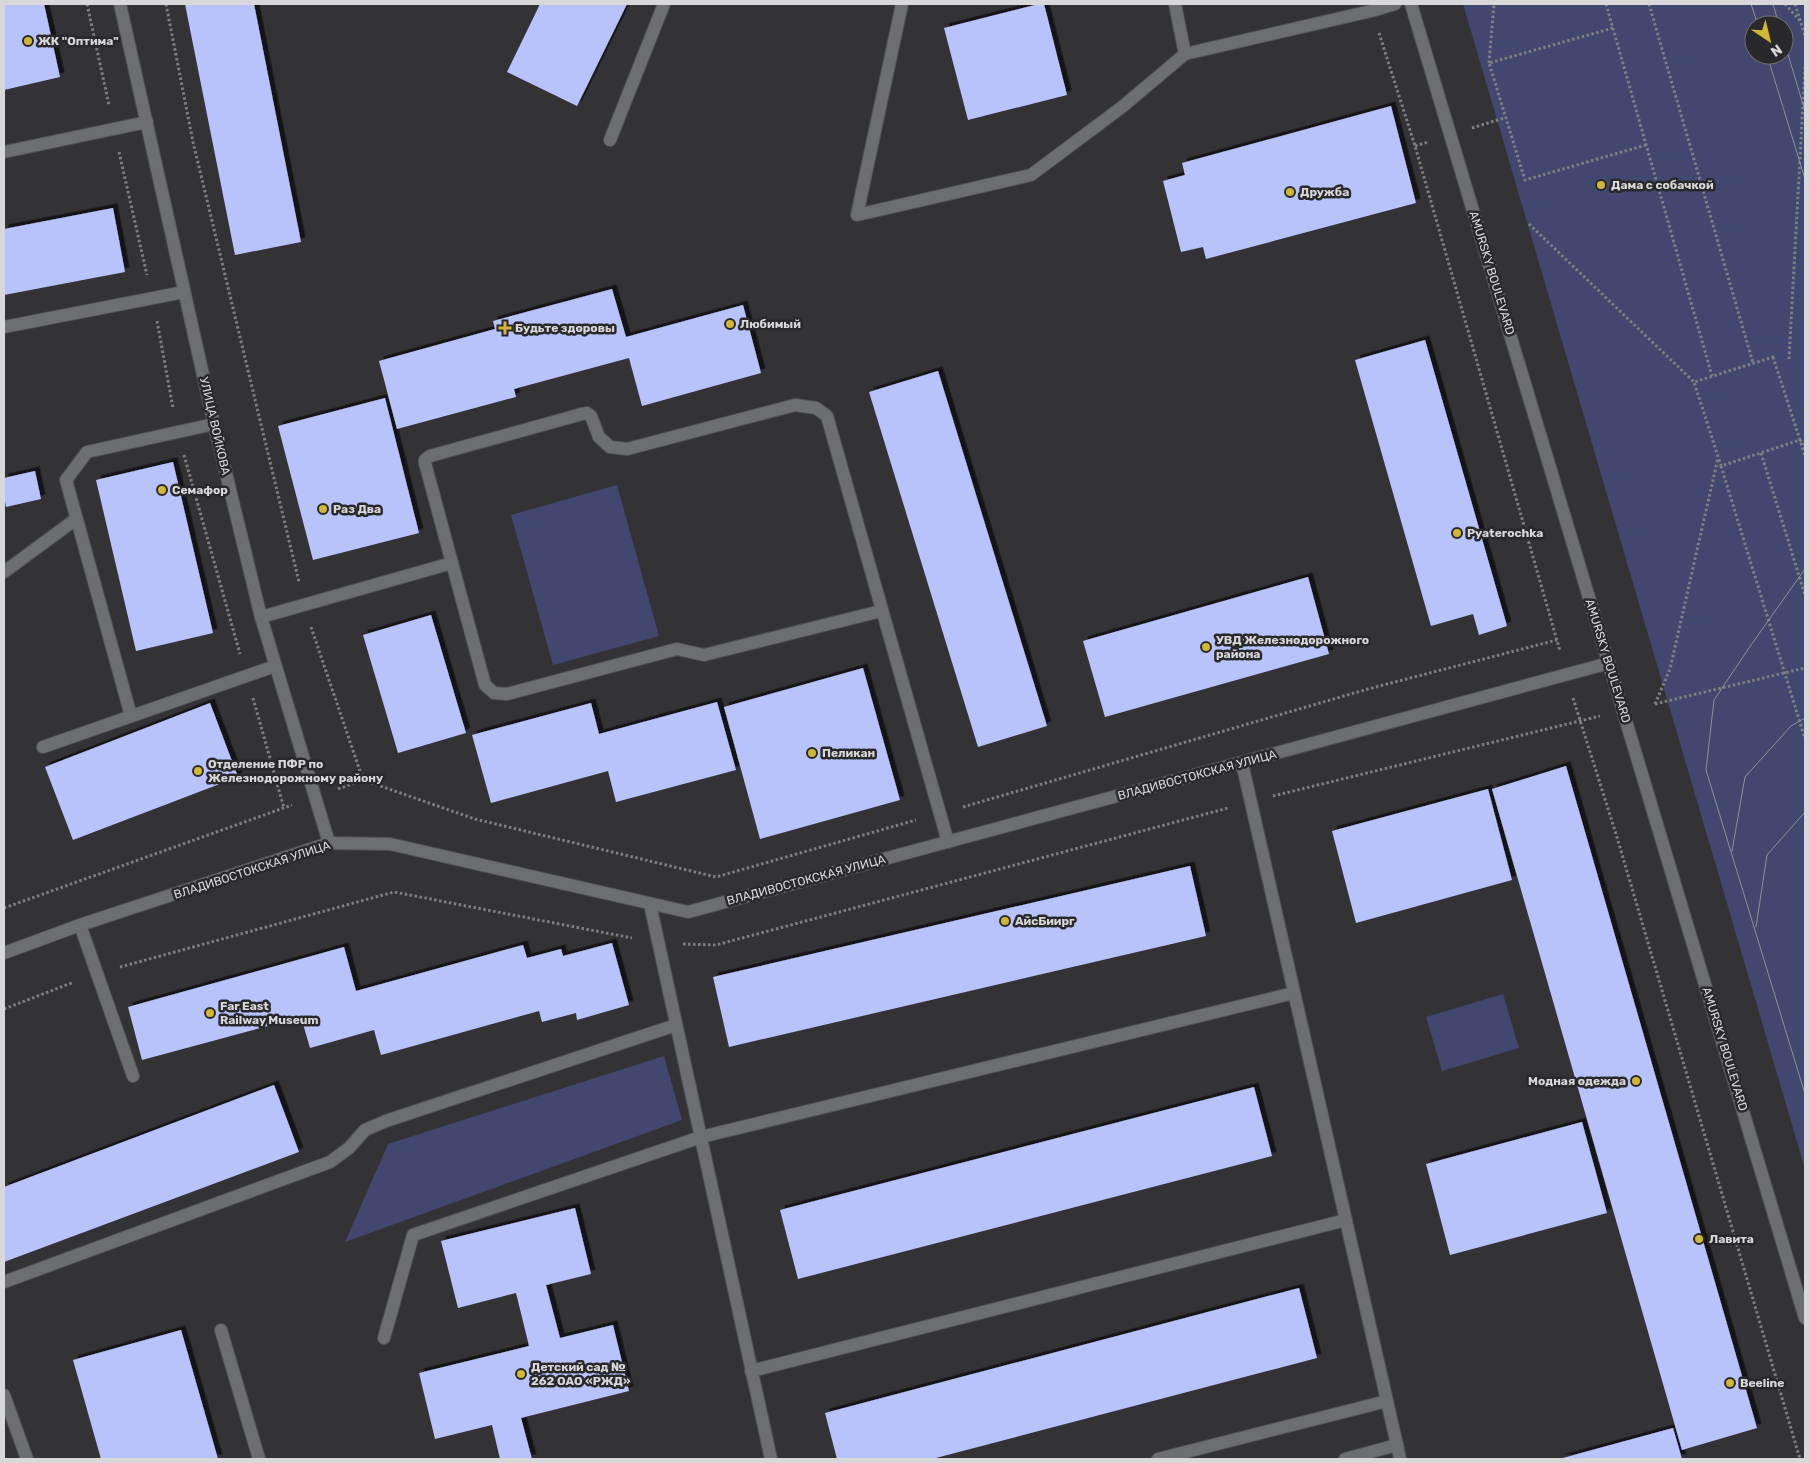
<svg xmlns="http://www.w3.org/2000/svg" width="1809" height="1463" viewBox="0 0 1809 1463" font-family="Rubik,sans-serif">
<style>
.green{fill:#41476e;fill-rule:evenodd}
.building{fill:#b8c3fc;filter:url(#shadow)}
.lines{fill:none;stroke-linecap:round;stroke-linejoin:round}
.service-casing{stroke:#4f5052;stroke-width:14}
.minor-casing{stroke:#4f5052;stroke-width:14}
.tertiary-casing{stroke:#4f5052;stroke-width:14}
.path{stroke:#7f7f82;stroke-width:3;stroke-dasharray:2.5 2.5;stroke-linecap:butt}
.service{stroke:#6d6e70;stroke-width:12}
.minor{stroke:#6d6e70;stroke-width:12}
.tertiary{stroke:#6d6e70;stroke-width:12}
.tram{stroke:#919193;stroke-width:1}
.poi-dot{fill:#d2b635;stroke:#29292c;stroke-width:2}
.labels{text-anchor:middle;stroke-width:5;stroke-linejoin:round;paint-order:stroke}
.poi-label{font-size:12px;font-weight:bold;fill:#d8d8da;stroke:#29292c;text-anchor:start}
.street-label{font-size:12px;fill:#d8d8da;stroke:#29292c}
</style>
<defs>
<filter id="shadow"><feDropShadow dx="4.5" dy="-4.5" stdDeviation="0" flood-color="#0009"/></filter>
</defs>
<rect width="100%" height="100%" fill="#333336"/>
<g class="green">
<path d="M1463 4H1805V1169ZM1754 25H1784V55H1754Z"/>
<polygon points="617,485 659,636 553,665 511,515"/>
<polygon points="1503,994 1519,1048 1442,1071 1426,1017"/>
<polygon points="664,1056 682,1120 345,1242 388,1144"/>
</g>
<g class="building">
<polygon points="4,4 44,4 60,77 4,90"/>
<polygon points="185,4 254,4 301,242 235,255"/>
<polygon points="540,4 627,4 577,106 507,72"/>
<polygon points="1039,4 1044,4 1067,95 968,120 944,28"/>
<polygon points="1391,106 1416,203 1206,259 1203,247 1181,252 1163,181 1185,175 1182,163"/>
<polygon points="113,208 125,272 4,295 4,229"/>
<polygon points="612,289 626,337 743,305 761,373 642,406 629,358 514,389 516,397 397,429 379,361 495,329 493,321"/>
<polygon points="1425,340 1507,626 1479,635 1473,614 1431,626 1355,360"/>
<polygon points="938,371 1047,726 978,747 869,392"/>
<polygon points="385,398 419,533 313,560 278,426"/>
<polygon points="173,462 213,633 136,651 96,480"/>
<polygon points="35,471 41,499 6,507 4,496 4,478"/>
<polygon points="1308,577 1329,654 1105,717 1083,641"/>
<polygon points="431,615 466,733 398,753 363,635"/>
<polygon points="863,668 900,800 760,839 724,707"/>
<polygon points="717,702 736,770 616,802 608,771 491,803 472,735 591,703 599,734"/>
<polygon points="210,703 238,777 73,840 45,767"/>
<polygon points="1566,766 1757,1428 1682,1450 1492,789"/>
<polygon points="1488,789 1512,880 1356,923 1332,831"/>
<polygon points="1190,866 1206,936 729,1047 713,977"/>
<polygon points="612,943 629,1005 577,1020 576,1013 542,1022 539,1011 381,1055 374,1030 310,1048 301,1017 142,1060 128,1007 344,947 356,991 523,945 527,958 561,949 563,956"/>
<polygon points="274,1085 299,1152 4,1262 4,1187"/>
<polygon points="1254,1087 1272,1156 798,1279 780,1210"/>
<polygon points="1582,1122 1607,1213 1450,1255 1426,1164"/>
<polygon points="575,1208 591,1274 546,1285 560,1338 613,1325 629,1391 521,1418 532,1459 500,1459 492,1425 435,1439 419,1373 529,1346 516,1293 458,1308 441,1241"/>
<polygon points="1299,1288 1317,1358 932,1459 837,1459 825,1413"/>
<polygon points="181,1330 218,1459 101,1459 73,1360"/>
<polygon points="1673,1428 1682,1459 1559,1459"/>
</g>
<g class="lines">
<defs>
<g id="service">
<polyline points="902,4 857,215 1031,175 1122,107 1185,54 1371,11 1395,4"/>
<polyline points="1175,4 1185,54"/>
<polyline points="610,140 664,4"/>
<polyline points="4,152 147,122"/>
<polyline points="4,327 184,292"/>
<polyline points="452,563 485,685 494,693 507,694 677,649 704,655 881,611"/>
<polyline points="4,572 76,519"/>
<polyline points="261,617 452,563 425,463 425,460 430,456 582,414 587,413 591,416 599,437 610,447 627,449 795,405 816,408 827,416 948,842"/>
<polyline points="131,716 66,480 87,452 214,424"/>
<polyline points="43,747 275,666"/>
<polyline points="1242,763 1397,1445 1345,1459"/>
<polyline points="650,904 771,1459"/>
<polyline points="80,925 133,1076"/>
<polyline points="4,1282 330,1162 349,1148 365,1130 386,1121 676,1025"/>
<polyline points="221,1330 259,1459"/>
<polyline points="384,1338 413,1235 701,1137 1294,993"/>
<polyline points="751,1371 1346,1220"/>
<polyline points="4,1395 27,1459"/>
<polyline points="1397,1445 1400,1459"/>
<polyline points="1158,1459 1387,1401"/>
</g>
<g id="minor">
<polyline points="120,4 214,424 261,617 329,843"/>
<polyline points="4,953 80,925 329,843 390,844 688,912 1609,663"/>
</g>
<polyline id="tertiary" points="1411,4 1805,1318"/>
</defs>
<use href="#service" class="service-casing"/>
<use href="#minor" class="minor-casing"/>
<use href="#tertiary" class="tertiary-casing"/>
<g class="path">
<polyline points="87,4 109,105"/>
<polyline points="166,4 193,142 299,582"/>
<polyline points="1606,4 1712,376"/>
<polyline points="1649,4 1753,363"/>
<polyline points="1785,4 1800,21"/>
<polyline points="1795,4 1805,36"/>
<polyline points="1613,28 1489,63 1525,180 1646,145"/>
<polyline points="1379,33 1415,146 1560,651"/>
<polyline points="1489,63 1494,4"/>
<polyline points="1472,128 1504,118"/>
<polyline points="1415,146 1428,142"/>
<polyline points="119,152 147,275"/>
<polyline points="1529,224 1694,382"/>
<polyline points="157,321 173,408"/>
<polygon points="1773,357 1800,440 1721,466 1694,382"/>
<polyline points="1789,359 1805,66"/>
<polyline points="1805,445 1800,440 1805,456"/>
<polyline points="1761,453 1805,595"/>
<polyline points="184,455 240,654"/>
<polyline points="1721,466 1805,739"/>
<polyline points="311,627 363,780"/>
<polyline points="253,698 284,808"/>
<polyline points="1573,698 1616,834 1800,1459"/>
<polyline points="1655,704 1670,669 1718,458"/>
<polyline points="1655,704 1805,668"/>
<polyline points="338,789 363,780 475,819 716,877 916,820"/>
<polyline points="1273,796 1600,716"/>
<polyline points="963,807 1368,689 1557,640"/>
<polyline points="4,908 292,805"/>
<polyline points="683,944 716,945 1228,808"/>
<polyline points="120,967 394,892 632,938"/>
<polyline points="4,1009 74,982"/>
</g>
<use href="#service" class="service"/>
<use href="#minor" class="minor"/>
<use href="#tertiary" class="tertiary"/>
<g class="tram">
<polyline points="1751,4 1758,25"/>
<polyline points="1773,4 1779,25"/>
<polyline points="1784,41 1805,111"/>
<polyline points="1767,55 1805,179"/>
<polyline points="1805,569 1751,645 1714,700 1706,770 1805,1094"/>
<polyline points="1732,851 1745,777 1791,726 1805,718"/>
<polyline points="1756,927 1767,855 1805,812"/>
</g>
</g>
<g class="poi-dot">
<circle cx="28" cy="41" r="5"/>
<circle cx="1601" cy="185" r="5"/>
<circle cx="1290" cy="192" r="5"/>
<circle cx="730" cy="324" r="5"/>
<path d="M502.5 320.5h5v5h5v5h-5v5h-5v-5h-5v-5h5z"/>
<circle cx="162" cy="490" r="5"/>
<circle cx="323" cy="509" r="5"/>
<circle cx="1457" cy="533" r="5"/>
<circle cx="1206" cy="647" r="5"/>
<circle cx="812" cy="753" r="5"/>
<circle cx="198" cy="771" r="5"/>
<circle cx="1005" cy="921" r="5"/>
<circle cx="210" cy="1013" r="5"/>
<circle cx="1636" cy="1081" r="5"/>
<circle cx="1699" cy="1239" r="5"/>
<circle cx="521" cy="1374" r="5"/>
<circle cx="1730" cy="1383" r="5"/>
</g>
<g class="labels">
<g class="poi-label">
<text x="38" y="45">ЖК "Оптима"</text>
<text x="1611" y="189">Дама с собачкой</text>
<text x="1300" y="196">Дружба</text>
<text x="740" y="328">Любимый</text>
<text x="515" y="332">Будьте здоровы</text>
<text x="172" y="494">Семафор</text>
<text x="333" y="513">Раз Два</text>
<text x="1467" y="537">Pyaterochka</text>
<text x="1216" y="644">УВД Железнодорожного<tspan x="1216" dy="14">района</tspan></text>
<text x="822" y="757">Пеликан</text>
<text x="208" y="768">Отделение ПФР по<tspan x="208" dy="14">Железнодорожному району</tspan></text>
<text x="1015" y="925">АйсБиирг</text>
<text x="220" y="1010">Far East<tspan x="220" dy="14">Railway Museum</tspan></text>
<text x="1626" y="1085" text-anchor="end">Модная одежда</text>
<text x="1709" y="1243">Лавита</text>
<text x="531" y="1371">Детский сад №<tspan x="531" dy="14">262 ОАО «РЖД»</tspan></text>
<text x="1740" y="1387">Beeline</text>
</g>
<g class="street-label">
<text transform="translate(1492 273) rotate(73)" y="4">AMURSKY BOULEVARD</text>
<text transform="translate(215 426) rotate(77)" y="4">УЛИЦА ВОЙКОВА</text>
<text transform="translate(1608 661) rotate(73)" y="4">AMURSKY BOULEVARD</text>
<text transform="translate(1197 775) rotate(-15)" y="4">ВЛАДИВОСТОКСКАЯ УЛИЦА</text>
<text transform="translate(252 870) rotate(-18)" y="4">ВЛАДИВОСТОКСКАЯ УЛИЦА</text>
<text transform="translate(806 880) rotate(-15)" y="4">ВЛАДИВОСТОКСКАЯ УЛИЦА</text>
<text transform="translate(1725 1049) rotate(73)" y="4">AMURSKY BOULEVARD</text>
</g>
</g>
<rect width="1809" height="1463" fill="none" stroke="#d8d8da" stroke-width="10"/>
<g transform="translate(1769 40) rotate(145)"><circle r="24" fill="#29292c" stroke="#6f6f72"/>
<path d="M0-4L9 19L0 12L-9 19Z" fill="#d2b635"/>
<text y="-8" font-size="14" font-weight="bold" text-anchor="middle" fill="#d8d8da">N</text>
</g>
</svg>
